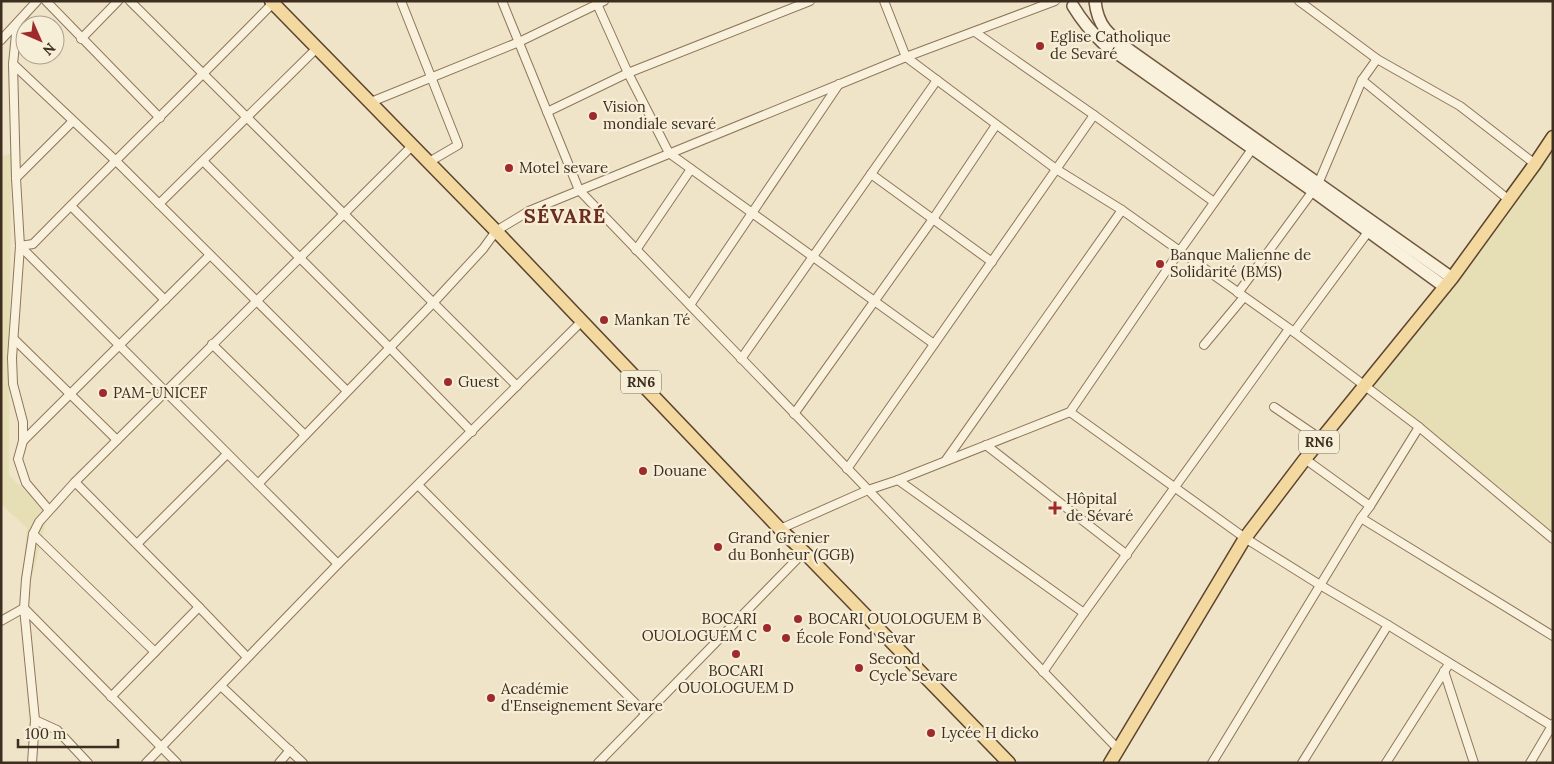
<svg xmlns="http://www.w3.org/2000/svg" width="1554" height="764" viewBox="0 0 1554 764" font-family="Lora,serif">
<style>
.farmland{fill:#e6deb5}
.lines{fill:none;stroke-linecap:round;stroke-linejoin:round}
.street-casing{stroke:#8d765c;stroke-width:10}
.secondary-casing{stroke:#6f573f;stroke-width:14}
.primary-casing{stroke:#5b4430;stroke-width:15}
.street{stroke:#faf1dc;stroke-width:8}
.secondary{stroke:#faf1dc;stroke-width:11}
.primary{stroke:#f3d9a0;stroke-width:12}
.poi-dot{fill:#9e2a2b;stroke:#f7eed8;stroke-width:2}
.labels{text-anchor:middle;stroke-width:4.5;stroke-linejoin:round;paint-order:stroke}
.shield{fill:#f7eed8;stroke:#756857;stroke-width:1}
.shield-label{font-size:14px;font-weight:bold;fill:#3d2e20}
.poi-label{font-size:15px;fill:#3d2e20;stroke:#f7eed8;text-anchor:start}
.district-label{font-size:20px;font-weight:bold;letter-spacing:1px;fill:#6b2e1e;stroke:#f7eed8}
</style>
<rect width="100%" height="100%" fill="#f0e4c8"/>
<g class="farmland">
<polygon points="1553,129 1553,538 1366,386"/>
<polygon points="11,153 9,475 48,514 26,601 29,713 32,763 28,763 29,754 28,671 21,590 27,528 1,504 1,157"/>
</g>
<g class="lines">
<defs>
<g id="street">
<polyline points="46,1 160,118"/>
<polyline points="130,1 517,386"/>
<polyline points="401,1 458,145 429,162"/>
<polyline points="502,1 579,190 1118,749"/>
<polyline points="884,1 906,57 1056,169 1122,210 1294,332 1419,427 1553,539"/>
<polyline points="1299,1 1377,59 1460,106 1535,164"/>
<polyline points="597,4 628,73 669,153 934,344"/>
<polyline points="17,24 13,64 16,178 20,246 12,358 13,384 23,422 23,441 18,459 26,483 49,510"/>
<polyline points="975,32 1094,115 1214,202"/>
<polyline points="81,39 118,1"/>
<polyline points="1,40 37,1"/>
<polyline points="13,64 115,160 347,391"/>
<polyline points="1362,80 1509,200"/>
<polyline points="371,102 519,42 604,1"/>
<polyline points="547,112 628,73 810,1"/>
<polyline points="203,161 390,348 472,432"/>
<polyline points="871,174 992,262"/>
<polyline points="16,178 73,121"/>
<polyline points="159,204 317,48"/>
<polyline points="71,206 165,300"/>
<polyline points="20,246 338,564"/>
<path d="M20 246 33 244C112 163 194 84 273 3"/>
<polyline points="636,250 691,169"/>
<polyline points="1238,293 1318,184 1362,80 1377,59"/>
<polyline points="690,305 839,84"/>
<polyline points="1294,332 1371,228"/>
<polyline points="14,339 117,440"/>
<polyline points="212,344 305,435"/>
<polyline points="1204,345 1244,297"/>
<polyline points="741,359 937,80"/>
<polyline points="1274,407 1321,439"/>
<polyline points="1070,412 1245,538 1320,585 1388,625 1552,726"/>
<polyline points="794,414 933,219 996,125"/>
<polyline points="23,441 210,255"/>
<polyline points="986,445 1127,555"/>
<polyline points="1305,459 1370,506"/>
<polyline points="946,460 1122,210"/>
<polyline points="847,469 1094,115"/>
<polyline points="898,480 1084,613"/>
<polyline points="75,482 199,607 247,657"/>
<polyline points="258,484 434,302 483,249 496,231 529,211 906,57 1055,1"/>
<polyline points="418,485 645,713"/>
<polyline points="1361,518 1553,636"/>
<polyline points="780,529 868,490 898,480 1070,412 1179,252 1255,145"/>
<polyline points="33,534 155,652"/>
<polyline points="137,544 227,454"/>
<polyline points="1,621 24,608 177,763"/>
<polyline points="1444,671 1474,763"/>
<polyline points="1043,672 1084,613 1289,329"/>
<polyline points="221,686 303,763"/>
<polyline points="111,697 199,607"/>
<polyline points="35,720 57,730 88,763"/>
<polyline points="32,763 35,720 24,608 26,579 33,534 39,522 75,482 413,145"/>
<polyline points="146,763 338,564 582,321"/>
<polyline points="279,763 290,750"/>
<polyline points="598,763 804,552"/>
<polyline points="1212,763 1361,518 1370,506 1419,427"/>
<polyline points="1302,763 1388,625"/>
<polyline points="1386,763 1449,664"/>
<polyline points="1530,763 1553,724"/>
</g>
<g id="secondary">
<path d="M1095 1C1098 29 1111 36 1132 52L1452 278"/>
<path d="M1073 6C1082 21 1091 32 1104 44L1313 191 1445 287"/>
</g>
<g id="primary">
<polyline points="271,1 496,231 780,529 804,552 1009,763"/>
<polyline points="1110,763 1245,538 1305,459 1452,278 1535,164 1553,137"/>
</g>
</defs>
<use href="#street" class="street-casing"/>
<use href="#secondary" class="secondary-casing"/>
<use href="#primary" class="primary-casing"/>
<use href="#street" class="street"/>
<use href="#secondary" class="secondary"/>
<use href="#primary" class="primary"/>
</g>
<g class="poi-dot">
<circle cx="1040" cy="46" r="5"/>
<circle cx="593" cy="116" r="5"/>
<circle cx="509" cy="168" r="5"/>
<circle cx="1160" cy="264" r="5"/>
<circle cx="604" cy="320" r="5"/>
<circle cx="448" cy="382" r="5"/>
<circle cx="103" cy="393" r="5"/>
<circle cx="643" cy="471" r="5"/>
<path d="M1052.5 500.5h5v5h5v5h-5v5h-5v-5h-5v-5h5z"/>
<circle cx="718" cy="547" r="5"/>
<circle cx="798" cy="619" r="5"/>
<circle cx="767" cy="628" r="5"/>
<circle cx="786" cy="638" r="5"/>
<circle cx="736" cy="654" r="5"/>
<circle cx="859" cy="668" r="5"/>
<circle cx="491" cy="698" r="5"/>
<circle cx="931" cy="733" r="5"/>
</g>
<g class="labels">
<g class="shield">
<rect x="621" y="370.5" width="40" height="23" rx="4"/>
<rect x="1299" y="430.5" width="40" height="23" rx="4"/>
</g>
<g class="shield-label">
<text x="641" y="387">RN6</text>
<text x="1319" y="447">RN6</text>
</g>
<g class="poi-label">
<text x="1050" y="42">Eglise Catholique<tspan x="1050" dy="17">de Sevaré</tspan></text>
<text x="603" y="112">Vision<tspan x="603" dy="17">mondiale sevaré</tspan></text>
<text x="519" y="173">Motel sevare</text>
<text x="1170" y="260">Banque Malienne de<tspan x="1170" dy="17">Solidarité (BMS)</tspan></text>
<text x="614" y="325">Mankan Té</text>
<text x="458" y="387">Guest</text>
<text x="113" y="398">PAM-UNICEF</text>
<text x="653" y="476">Douane</text>
<text x="1066" y="504">Hôpital<tspan x="1066" dy="17">de Sévaré</tspan></text>
<text x="728" y="543">Grand Grenier<tspan x="728" dy="17">du Bonheur (GGB)</tspan></text>
<text x="757" y="624" text-anchor="end">BOCARI<tspan x="757" dy="17">OUOLOGUEM C</tspan></text>
<text x="808" y="624">BOCARI OUOLOGUEM B</text>
<text x="796" y="643">École Fond Sevar</text>
<text x="869" y="664">Second<tspan x="869" dy="17">Cycle Sevare</tspan></text>
<text x="736" y="676" text-anchor="middle">BOCARI<tspan x="736" dy="17">OUOLOGUEM D</tspan></text>
<text x="501" y="694">Académie<tspan x="501" dy="17">d'Enseignement Sevare</tspan></text>
<text x="941" y="738">Lycée H dicko</text>
</g>
<g class="district-label">
<text x="565" y="223">SÉVARÉ</text>
</g>
</g>
<rect width="1554" height="764" fill="none" stroke="#3d2e20" stroke-width="5"/>
<g transform="translate(40 40) rotate(135)"><circle r="24" fill="#f7eed8" stroke="#ada18e"/>
<path d="M0-4L9 19L0 12L-9 19Z" fill="#9e2a2b"/>
<text y="-8" font-size="14" font-weight="bold" text-anchor="middle" fill="#3d2e20">N</text>
</g>
<path d="M18 739v8h100v-8" fill="none" stroke="#3d2e20" stroke-width="2.5"/>
<text x="25" y="739" font-size="15" fill="#3d2e20" stroke="#f7eed8" stroke-width="4" paint-order="stroke">100 m</text>
</svg>
